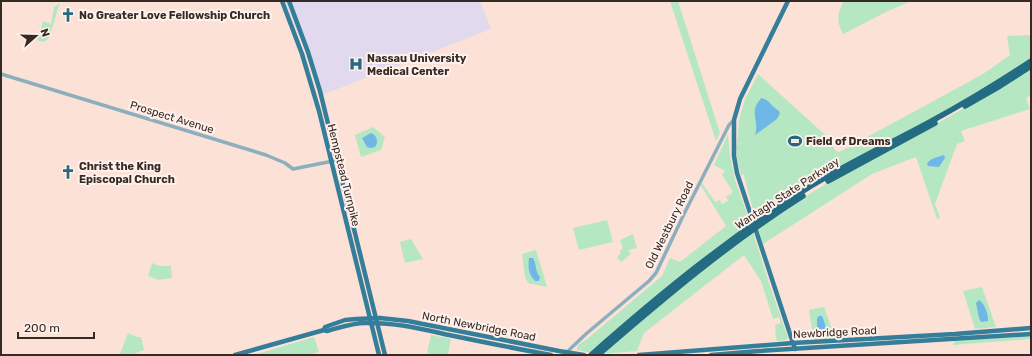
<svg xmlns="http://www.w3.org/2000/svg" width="1032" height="356" viewBox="0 0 1032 356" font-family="Rubik,sans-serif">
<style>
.medical{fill:#e1d9ee}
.green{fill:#b5e8c2}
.water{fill:#6fb7e6}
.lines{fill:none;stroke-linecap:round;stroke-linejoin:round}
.minor{stroke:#8bafbe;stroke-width:3.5}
.major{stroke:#347e9a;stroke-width:4.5}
.highway{stroke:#246b84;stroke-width:5.5}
.labels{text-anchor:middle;stroke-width:4;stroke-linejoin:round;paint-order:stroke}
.poi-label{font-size:11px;font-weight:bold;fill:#362a25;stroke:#fff1ec;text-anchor:start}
.street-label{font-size:11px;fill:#362a25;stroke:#fff1ec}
</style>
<rect width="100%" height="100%" fill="#fce1d7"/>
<polygon class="medical" points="285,1 480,1 491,29 322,95"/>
<g class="green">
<polygon points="670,1 678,1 720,133 716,141 687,53"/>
<path d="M844 1H911L886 12 843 34C836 21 837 13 844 1Z"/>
<polygon points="60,3 49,38 44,42 39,41 36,38 41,29 43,21 51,24 54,7"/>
<path d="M1031 35V59L996 82 911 130 756 221 744 176 750 190 743 174 741 176 737 157 736 145 746 142 737 144 739 120 745 99 758 74 833 142C833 147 834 151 839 152L849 147 855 137 860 141 983 74 1010 55 1007 36Z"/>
<polygon points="1031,67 1031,95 1026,98 1030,109 961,131 965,141 957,144 935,204 940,218 937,219 916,157 872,174 763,244 758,228 795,203 834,179 931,127 973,103"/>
<polygon points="373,127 385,137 381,150 361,157 355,135"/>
<polygon points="728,134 730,156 735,180 751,225 591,353 578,350 577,349 578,345 586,340 662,276 670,258 680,262 726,226 700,184 702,183 715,202 720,200 722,204 728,201 726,196 732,194 732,190 722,175 725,171 714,165"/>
<polygon points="607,220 613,242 579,250 573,228"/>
<polygon points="753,232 767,277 788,338 786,340 777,341 775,332 776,331 775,325 781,323 779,317 773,319 761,281 744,255 644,333 637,351 601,354 670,296"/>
<polygon points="633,234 637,248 628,250 631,254 621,262 617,257 621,253 620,251 623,248 620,240"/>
<polygon points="411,239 423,259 405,263 400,242"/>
<polygon points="536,250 547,287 528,283 525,277 522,254"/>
<polygon points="152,263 160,266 171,266 172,278 158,280 148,276"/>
<polygon points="982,287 996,327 975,329 963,291"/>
<polygon points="824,307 836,340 814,341 809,310"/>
<polygon points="128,333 137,337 141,337 144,350 131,355 121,355 120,354"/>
<polygon points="1031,334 1031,339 953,345 955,340"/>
<polygon points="431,335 451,339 448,355 436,355 427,353"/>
<polygon points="314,337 319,352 309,355 258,355 257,354"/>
</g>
<g class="water">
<path d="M761 98C769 99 770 104 775 108 780 112 777 108 780 113L777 119 755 135C759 124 752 115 756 106 757 103 760 100 761 98Z"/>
<path d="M371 133C377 136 379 141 375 147L370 148 367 147 362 138Z"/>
<path d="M944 155 945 158 939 167 928 166 927 164C930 158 938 157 944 155Z"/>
<path d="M529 258H533C537 265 535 272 540 277L539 281H535C528 273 528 268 529 258Z"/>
<path d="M979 300C985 304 988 314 988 321L981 322 979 318 976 303Z"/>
<polygon points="819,316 822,316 825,324 826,332 822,333 820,332 817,326 817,318"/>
</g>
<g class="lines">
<g class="minor">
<polyline points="1,74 266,155 285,163 293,169 338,160"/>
<polyline points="568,355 569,350 587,333 649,281 656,273 685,212 729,125 734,120"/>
</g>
<g class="major">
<polyline points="282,1 302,54 319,111 379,355"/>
<polyline points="289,1 308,52 320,91 385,355"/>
<polyline points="788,1 740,99 734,120 734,156 737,173 795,349"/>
<polyline points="324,330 325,327 345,320 356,319 380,318 408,321 559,351 584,355"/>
<path d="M235 355 324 330 327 331C339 328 352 323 365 323 394 322 422 329 449 335 483 342 517 349 551 355"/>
<polyline points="639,355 793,343 955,334 1031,328"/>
<polyline points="711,355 759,351 1031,334"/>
</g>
<g class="highway">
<polyline points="965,106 1000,86 1031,66"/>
<polyline points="828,181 935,123"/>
<path d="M591 355C660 294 732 235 811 186 849 163 889 144 928 123 963 104 998 83 1031 61"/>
<path d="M598 355C664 298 730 242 803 196"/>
</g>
</g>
<defs>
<symbol id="church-bare" viewBox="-9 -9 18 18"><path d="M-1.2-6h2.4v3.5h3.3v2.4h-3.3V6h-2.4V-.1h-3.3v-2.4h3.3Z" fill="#29687d" stroke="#fff1ec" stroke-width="2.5" paint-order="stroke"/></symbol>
<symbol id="hospital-bare" viewBox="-9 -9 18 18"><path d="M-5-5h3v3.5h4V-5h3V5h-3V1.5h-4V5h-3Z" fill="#29687d" stroke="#fff1ec" stroke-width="2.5" paint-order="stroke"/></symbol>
<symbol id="stadium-bare" viewBox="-9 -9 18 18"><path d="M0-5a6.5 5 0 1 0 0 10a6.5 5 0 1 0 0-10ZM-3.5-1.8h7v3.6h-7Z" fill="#29687d" stroke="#fff1ec" stroke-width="2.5" paint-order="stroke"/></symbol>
</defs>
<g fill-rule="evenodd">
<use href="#church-bare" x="58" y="5" width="20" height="20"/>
<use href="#hospital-bare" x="346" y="54" width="20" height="20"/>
<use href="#stadium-bare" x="785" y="131" width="20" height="20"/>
<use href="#church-bare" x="58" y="162" width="20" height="20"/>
</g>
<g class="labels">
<g class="poi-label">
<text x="79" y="19">No Greater Love Fellowship Church</text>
<text x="367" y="62">Nassau University<tspan x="367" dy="13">Medical Center</tspan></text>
<text x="806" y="145">Field of Dreams</text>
<text x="79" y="170">Christ the King<tspan x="79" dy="13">Episcopal Church</tspan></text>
</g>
<g class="street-label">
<text transform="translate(172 117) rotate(17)" y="4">Prospect Avenue</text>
<text transform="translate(344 175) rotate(76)" y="4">Hempstead Turnpike</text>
<text transform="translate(787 193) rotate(-33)" y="4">Wantagh State Parkway</text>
<text transform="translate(669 225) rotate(-64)" y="4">Old Westbury Road</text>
<text transform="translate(479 326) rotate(11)" y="4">North Newbridge Road</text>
<text transform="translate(835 332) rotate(-3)" y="4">Newbridge Road</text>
</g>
</g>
<rect width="1032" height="356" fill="none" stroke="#362a25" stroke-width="4"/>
<g transform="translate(36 36) rotate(70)" stroke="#fff1ec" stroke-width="3" paint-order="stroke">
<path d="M0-3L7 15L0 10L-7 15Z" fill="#362a25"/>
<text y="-6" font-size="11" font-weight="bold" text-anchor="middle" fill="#362a25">N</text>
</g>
<path d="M18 332v6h76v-6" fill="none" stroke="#362a25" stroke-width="2"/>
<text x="24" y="332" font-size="12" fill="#362a25" stroke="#fff1ec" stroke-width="3" paint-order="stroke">200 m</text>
</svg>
